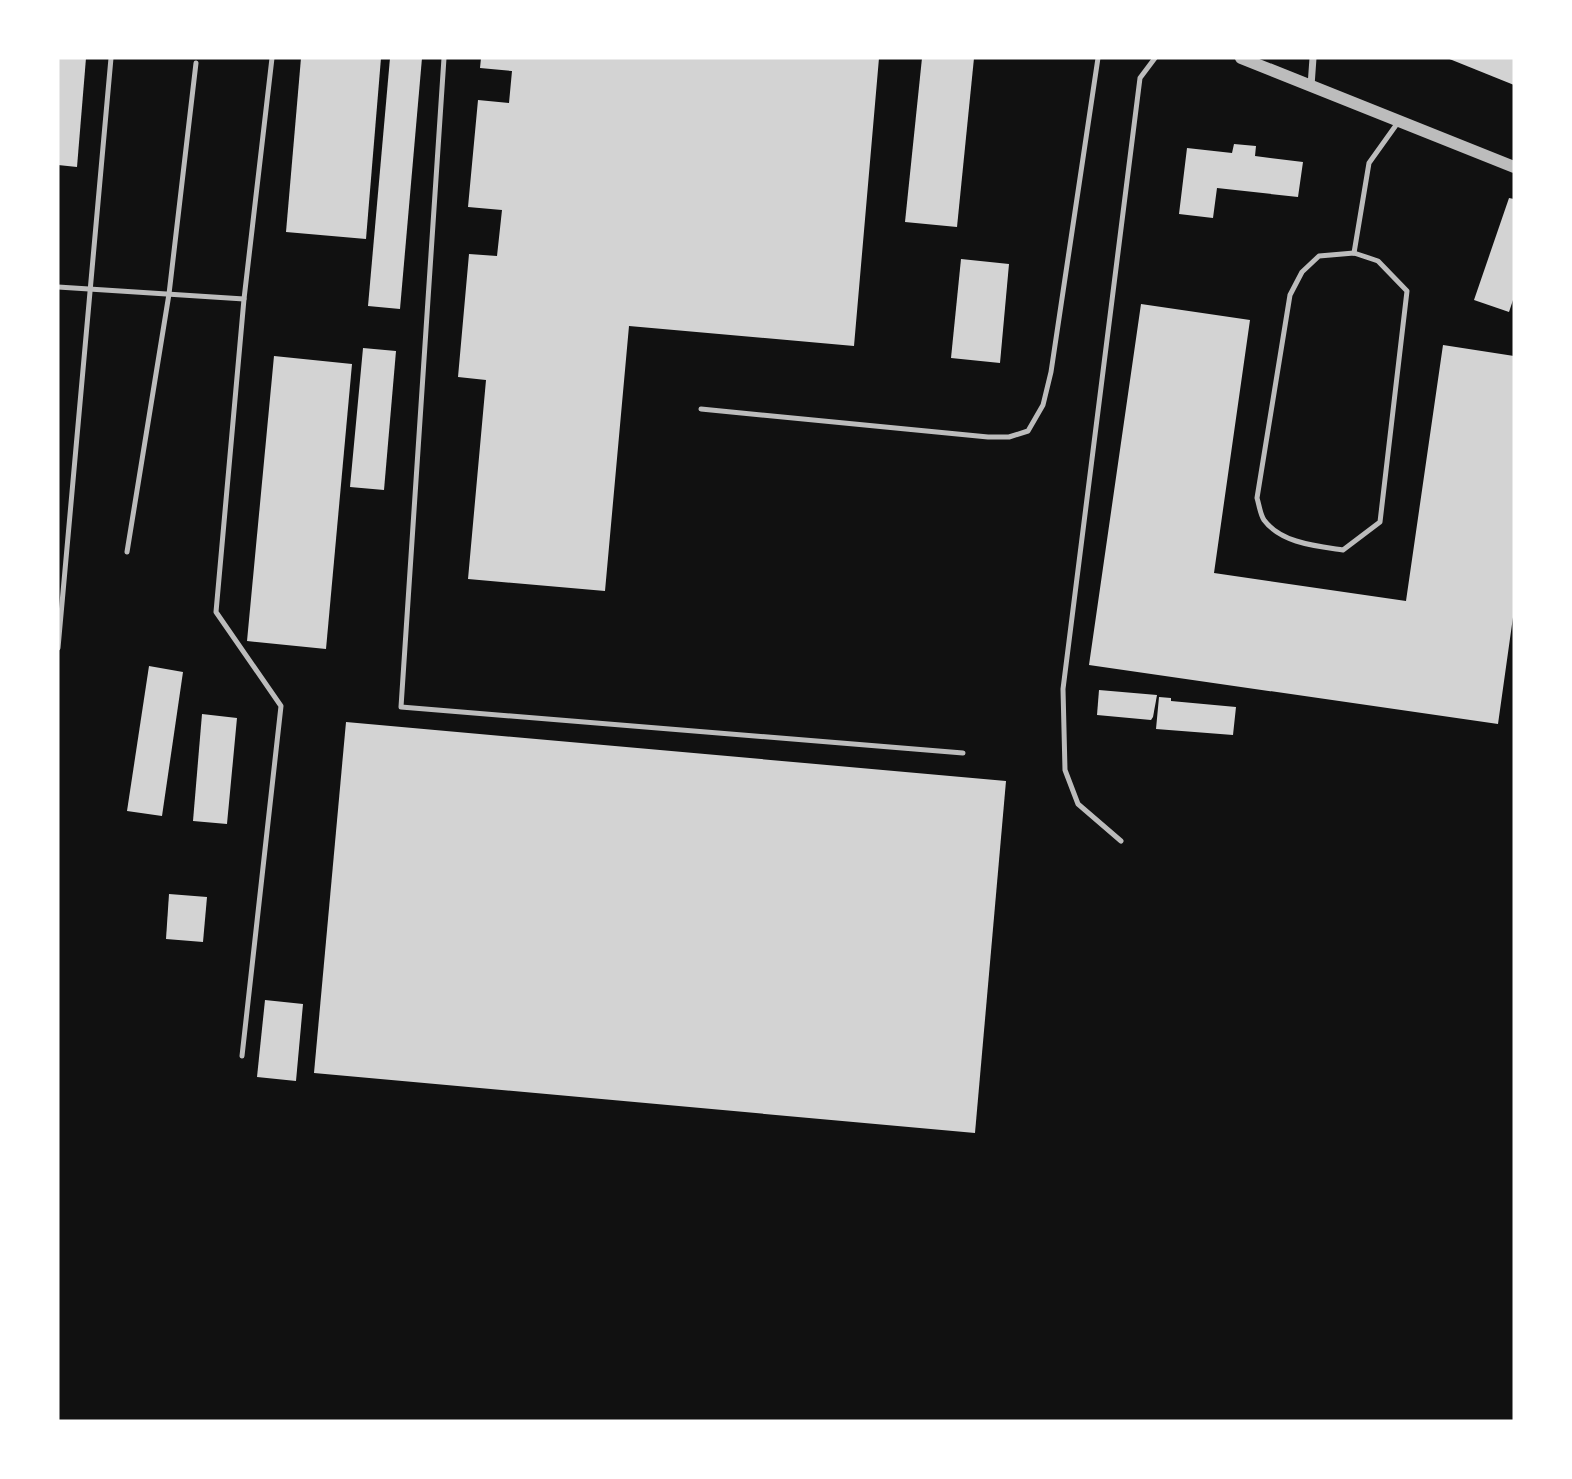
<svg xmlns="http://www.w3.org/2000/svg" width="1572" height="1479" viewBox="0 0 1572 1479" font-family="'Source Sans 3',sans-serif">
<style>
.building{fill:#d3d3d3}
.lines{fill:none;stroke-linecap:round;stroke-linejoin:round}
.service{stroke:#bcbcbc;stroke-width:5}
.minor{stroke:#bcbcbc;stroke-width:7}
.tertiary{stroke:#bcbcbc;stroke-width:12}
</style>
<rect width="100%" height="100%" fill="#111"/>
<g class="building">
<polygon points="58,58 86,58 77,167 58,165"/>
<polygon points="301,58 381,58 366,239 286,232"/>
<polygon points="390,58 422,58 400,309 368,306"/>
<polygon points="481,58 879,58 854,346 629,326 605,591 468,579 486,380 458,377 469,254 497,256 502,210 468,207 478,100 509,103 512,71 480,68"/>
<polygon points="922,58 974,58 957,227 905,222"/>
<polygon points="1447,58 1514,58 1514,85"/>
<polygon points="1234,144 1256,146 1255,156 1303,162 1298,197 1217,188 1213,218 1179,214 1187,148 1232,153"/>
<polygon points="1509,198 1514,199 1514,297 1509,312 1474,300"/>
<polygon points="961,259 1009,264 1000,363 951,358"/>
<polygon points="1141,304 1250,320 1214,573 1406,601 1443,345 1514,356 1514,610 1498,724 1089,665"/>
<polygon points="363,348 396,351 384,490 350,487"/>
<polygon points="274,356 352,364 326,649 247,641"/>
<polygon points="149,666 183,672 162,816 127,811"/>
<polygon points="1099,690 1157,695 1153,717 1151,720 1097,715"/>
<polygon points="1159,697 1171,698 1171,701 1236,707 1233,735 1156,729"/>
<polygon points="202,714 237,718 227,824 193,821"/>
<polygon points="346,722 1006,781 975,1133 314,1073"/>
<polygon points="169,894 207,897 203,942 166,939"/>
<polygon points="265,1000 303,1004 296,1081 257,1077"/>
</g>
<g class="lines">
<g class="service">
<polyline points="444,58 401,707 963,753"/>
<path d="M1354 253 1378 261 1407 291 1380 522 1343 550C1316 546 1281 543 1264 520 1260 514 1259 504 1257 498L1290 295 1302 272 1319 256Z"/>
<polyline points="1354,253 1369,163 1399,121"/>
<polyline points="58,287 244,299"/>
<polyline points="701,409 988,437 1009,437 1028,431 1043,405 1051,372 1098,58"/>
<polyline points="127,552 169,294 196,63"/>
<polyline points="58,648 111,58"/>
<polyline points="1121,841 1078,804 1065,770 1063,689 1140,78 1155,58"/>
<polyline points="242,1056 281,706 216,612 244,299 272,58"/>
</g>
<polyline class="minor" points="1311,86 1313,58"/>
<polyline class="tertiary" points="1241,58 1514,167"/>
</g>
<rect width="1572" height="1479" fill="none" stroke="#ffffff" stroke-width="119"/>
</svg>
